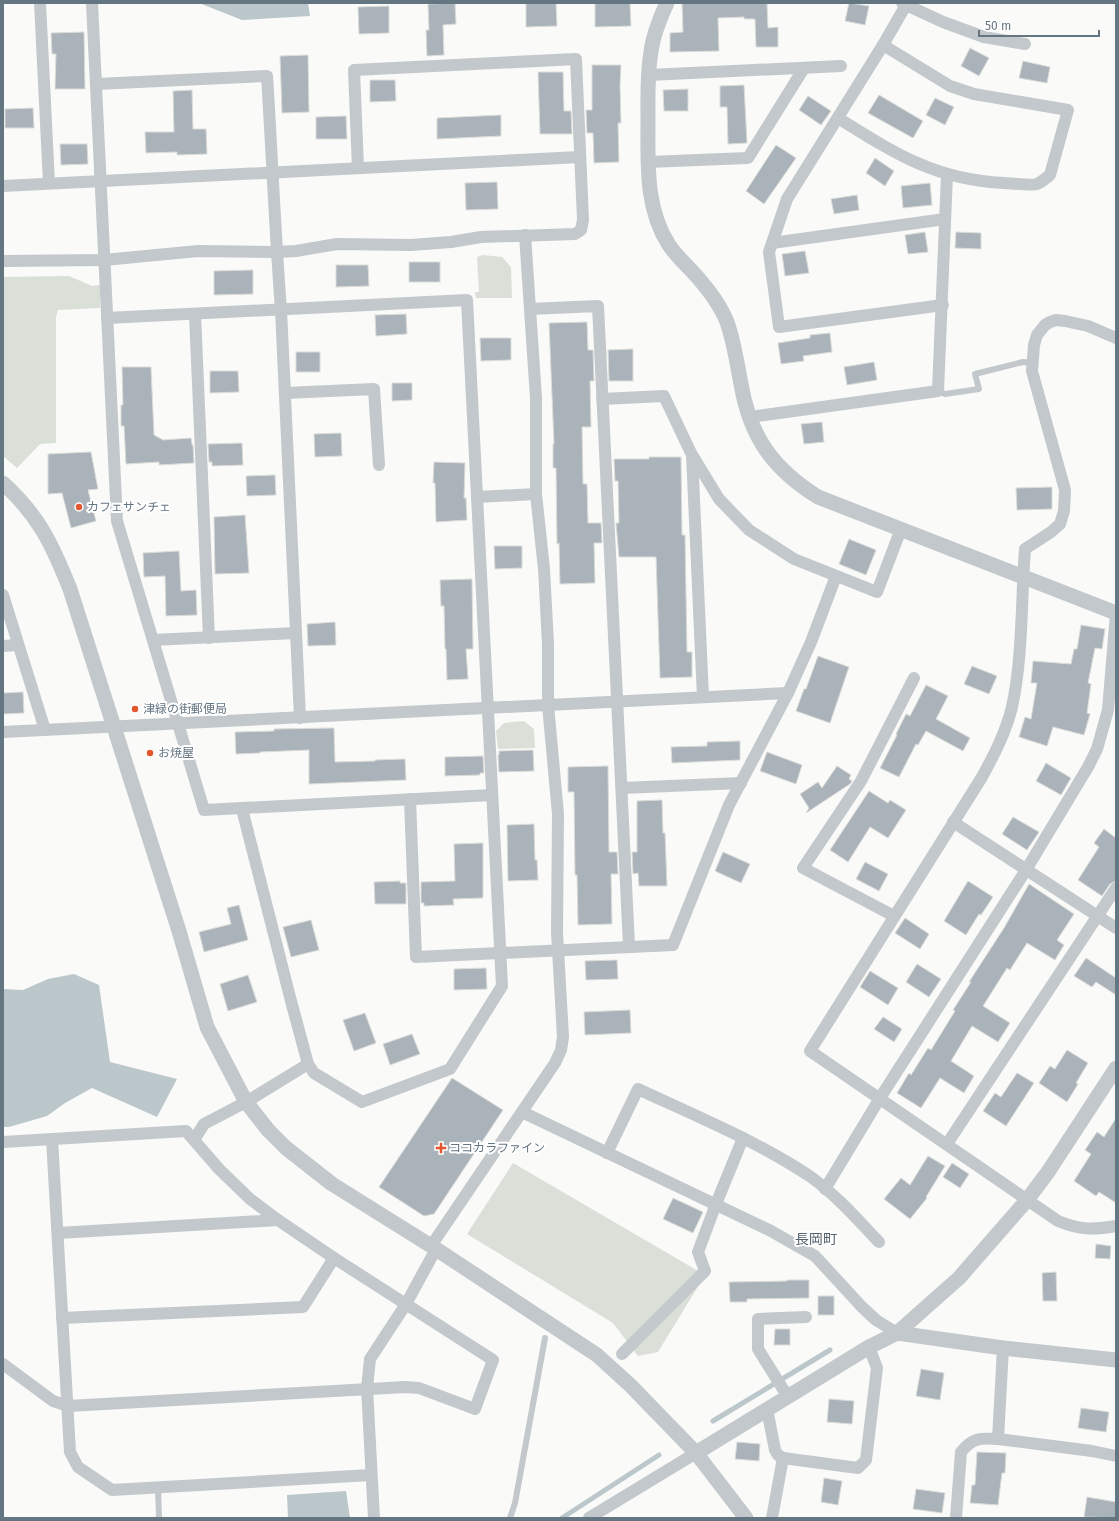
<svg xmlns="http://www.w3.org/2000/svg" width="1119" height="1521" viewBox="0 0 1119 1521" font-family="'Fira Sans','Noto Sans JP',sans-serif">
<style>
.green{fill:#dadfd7}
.water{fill:#bbc7cb}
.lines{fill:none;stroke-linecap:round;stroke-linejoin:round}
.stream{stroke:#bbc7cb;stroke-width:5}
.building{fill:#aab3b9;stroke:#dcdcda}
.service{stroke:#c3c8cc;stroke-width:6}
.minor{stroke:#c3c8cc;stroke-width:12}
.tertiary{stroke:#c3c8cc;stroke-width:15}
.poi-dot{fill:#e4572e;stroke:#fff;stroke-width:1.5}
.labels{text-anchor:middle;stroke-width:4;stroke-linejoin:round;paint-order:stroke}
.poi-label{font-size:12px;fill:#657683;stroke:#fff;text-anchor:start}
.quarter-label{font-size:14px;fill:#57646e;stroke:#fff}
</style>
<rect width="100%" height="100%" fill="#fafaf8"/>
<g class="green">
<polygon points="483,255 502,257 511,267 512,298 476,298 475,292 479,292 477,257"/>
<polygon points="69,276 92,286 100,285 100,308 58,310 56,317 56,443 40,444 17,468 3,456 3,277"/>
<polygon points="524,721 534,729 535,748 498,749 496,731 504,723"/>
<polygon points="513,1163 705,1275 658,1352 638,1356 613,1323 467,1234"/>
</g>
<g class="water">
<polygon points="199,3 308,3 310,16 242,20"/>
<polygon points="74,974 99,985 110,1062 177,1079 157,1117 92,1088 65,1103 47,1116 9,1127 3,1127 3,989 23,990 48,979"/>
<polygon points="346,1491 350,1518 288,1518 287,1495"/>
</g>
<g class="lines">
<g class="stream">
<polyline points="713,1421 830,1350"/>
<polyline points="562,1518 659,1455"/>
</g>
</g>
<g class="building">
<polygon points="455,3 456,24 443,25 444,55 427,56 426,30 429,30 428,4"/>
<polygon points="526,3 556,3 557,26 526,27"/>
<polygon points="595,3 630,3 631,26 595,27"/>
<polygon points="682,3 767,3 768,28 778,27 778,47 756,47 755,19 744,19 744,17 718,18 719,51 670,52 670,33 683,32"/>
<polygon points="849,3 869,6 865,25 845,21"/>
<polygon points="389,6 389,33 359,34 358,7"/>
<polygon points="84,32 85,89 55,89 56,54 52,54 51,33"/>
<polygon points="970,48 989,58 979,76 961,66"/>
<polygon points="308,55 309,112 282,113 280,56"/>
<polygon points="1023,61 1050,67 1047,83 1019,78"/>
<polygon points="592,65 621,65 620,85 621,123 618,123 619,162 594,163 593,133 587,133 586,110 592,110"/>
<polygon points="538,72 563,72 564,111 571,111 572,134 540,134"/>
<polygon points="370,80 395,80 396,101 370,102"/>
<polygon points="744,85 747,143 728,144 727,107 720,107 720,86"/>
<polygon points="688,89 688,111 664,111 663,90"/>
<polygon points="192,90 193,129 206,129 207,154 177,155 177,152 146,153 145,132 174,132 173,91"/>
<polygon points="879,95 923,121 913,138 868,113"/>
<polygon points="808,96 831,111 821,125 799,110"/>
<polygon points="935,98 954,107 945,125 926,115"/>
<polygon points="33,108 34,128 5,128 5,109"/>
<polygon points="501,115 501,136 437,139 437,118"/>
<polygon points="346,116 347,139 316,139 316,117"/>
<polygon points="60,144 87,144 88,164 61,165"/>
<polygon points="776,145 796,158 764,204 746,191"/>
<polygon points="875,158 894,171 885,186 866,173"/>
<polygon points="497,182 498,209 466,210 465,183"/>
<polygon points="930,183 932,205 903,208 901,186"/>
<polygon points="857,195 859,210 834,214 831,199"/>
<polygon points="925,232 928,252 908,254 905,235"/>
<polygon points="956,232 981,233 981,249 955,248"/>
<polygon points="805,251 809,273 785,276 782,254"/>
<rect x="409" y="262" width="31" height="20"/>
<polygon points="336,265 368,265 369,286 336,287"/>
<polygon points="253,270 253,294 214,295 214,271"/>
<polygon points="406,314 407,334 376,336 375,315"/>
<polygon points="587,322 588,350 593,350 594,381 590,381 591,427 582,427 583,484 587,484 588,523 601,523 602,543 594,543 595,583 560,584 559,543 557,544 556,468 553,468 553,444 554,444 549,323"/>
<polygon points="830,333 832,352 803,356 804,361 781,364 778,343 810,338 810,335"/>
<polygon points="480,338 511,338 511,360 481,361"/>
<polygon points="633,349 633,381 609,381 608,350"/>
<rect x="296" y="352" width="24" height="20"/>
<polygon points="874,362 877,380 847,385 844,367"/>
<polygon points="122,367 151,367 154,435 163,440 191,438 192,445 193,445 194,463 159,465 159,462 126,464 124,426 121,426 121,405 123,405"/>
<polygon points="210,371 238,371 239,392 210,393"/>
<polygon points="392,383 412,383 412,400 392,401"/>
<polygon points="822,422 824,442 804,444 801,424"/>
<polygon points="341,433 342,456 315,457 314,434"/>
<polygon points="242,443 243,465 212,466 212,462 209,462 208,444"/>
<polygon points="91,452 98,489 88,490 96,521 71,528 62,493 48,494 48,454"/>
<polygon points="649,457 681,457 682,535 685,535 687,652 692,652 692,677 660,678 656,557 619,557 616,523 619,523 618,481 615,481 614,459 649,459"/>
<polygon points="434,462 465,463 464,498 466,498 467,520 436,522 435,483 433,483"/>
<polygon points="275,475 276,495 247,496 246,476"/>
<polygon points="1052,487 1052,509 1017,510 1016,488"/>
<polygon points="245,515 249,573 215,574 214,517"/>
<polygon points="849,539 876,550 866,575 839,564"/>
<polygon points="494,546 522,546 522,568 495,569"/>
<polygon points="179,551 181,591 196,590 197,615 166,616 165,576 144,577 143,553"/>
<polygon points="472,579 473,649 466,649 468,679 447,680 446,649 445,649 444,606 441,606 440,580"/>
<polygon points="335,622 336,645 308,646 307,624"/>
<polygon points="1081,625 1105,629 1102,649 1095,648 1088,683 1091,684 1087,713 1090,714 1084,735 1053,727 1047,746 1019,737 1025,717 1031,719 1037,683 1031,683 1033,661 1071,664 1074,649 1077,649"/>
<polygon points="818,656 849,667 830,723 796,711 804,689 806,689"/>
<polygon points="972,666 997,676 989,694 964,684"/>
<polygon points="926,685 948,696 936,719 970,738 963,751 926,731 918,745 916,744 899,777 880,768 897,735 896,734 906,714 910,716"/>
<polygon points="23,692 24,713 3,714 3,693"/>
<polygon points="334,728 335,762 375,761 375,760 405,759 406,780 309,784 309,750 260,752 260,753 236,754 235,732 274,731 274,729"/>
<polygon points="740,741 740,760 672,763 671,747 707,746 707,742"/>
<polygon points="533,750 534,771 499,772 498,755 499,755 499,751"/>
<polygon points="767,752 802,765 796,784 760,771"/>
<polygon points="483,756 484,773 480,773 480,775 445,776 445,757"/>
<polygon points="1046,763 1071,778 1061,795 1036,781"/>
<polygon points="608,766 609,852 617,852 618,874 611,874 612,924 578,925 577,875 575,875 574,792 568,792 568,767"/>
<polygon points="837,766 851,775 849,779 852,781 850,784 806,813 809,808 800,794 818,782 822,788"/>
<polygon points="869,791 888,803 890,800 906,810 888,838 870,827 848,862 830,850"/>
<polygon points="662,800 663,833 665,833 667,886 639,886 638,873 633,874 632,852 637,852 637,801"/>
<polygon points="1013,817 1039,832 1027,850 1002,834"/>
<polygon points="534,824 535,860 537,860 538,880 508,881 507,825"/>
<polygon points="1104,829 1116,838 1116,881 1110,884 1102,896 1078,880 1099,847 1094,843"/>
<polygon points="483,843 483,898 453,899 454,905 424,906 424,903 421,903 421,882 455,881 454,844"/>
<polygon points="723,852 750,864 741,883 715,871"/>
<polygon points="865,862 888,874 879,891 856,879"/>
<polygon points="400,881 400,883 406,883 406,904 375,904 374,882"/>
<polygon points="968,881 993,897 981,915 979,914 966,935 944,921"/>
<polygon points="1029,884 1074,914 1057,940 1064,945 1055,960 1027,943 1010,970 1007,968 983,1006 1010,1023 998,1042 972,1026 951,1061 974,1076 964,1093 940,1078 921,1108 897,1093 909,1073 911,1075 928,1048 931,1050 955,1011 953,1010 971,982 969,982 1004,928"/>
<polygon points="239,905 248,940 204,952 199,932 231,924 227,908"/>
<polygon points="905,918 929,934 920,949 895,933"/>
<polygon points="311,920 319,950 291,957 283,927"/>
<polygon points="1086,958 1116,978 1116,995 1096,982 1092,987 1074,976"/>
<polygon points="617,960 618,979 586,980 585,961"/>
<polygon points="917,964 941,979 929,997 906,982"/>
<polygon points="486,968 487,989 454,990 454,969"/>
<polygon points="870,971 898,988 888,1005 860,987"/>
<polygon points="248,975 257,1002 228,1011 220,984"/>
<polygon points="630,1010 631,1033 585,1035 584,1012"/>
<polygon points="365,1013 376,1043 354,1051 343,1020"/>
<polygon points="883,1017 902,1029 894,1042 874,1029"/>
<polygon points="412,1034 420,1054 390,1065 383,1044"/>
<polygon points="1067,1050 1088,1063 1076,1083 1078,1084 1067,1102 1039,1083 1050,1066 1055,1069"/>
<polygon points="1017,1073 1034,1083 1006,1126 983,1111 995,1093 1001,1097"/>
<polygon points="452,1078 503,1110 434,1214 424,1216 379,1187"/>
<polygon points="1116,1118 1116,1203 1099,1192 1096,1196 1074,1181 1091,1154 1085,1150 1097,1132 1104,1137"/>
<polygon points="928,1156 945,1166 926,1197 927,1198 910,1219 884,1199 901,1178 910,1185"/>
<polygon points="952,1163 969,1174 960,1188 943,1177"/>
<polygon points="673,1198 703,1212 693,1233 663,1219"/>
<polygon points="1096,1244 1111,1246 1110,1259 1095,1258"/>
<polygon points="1056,1272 1057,1301 1043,1301 1042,1273"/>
<polygon points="787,1280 809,1280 809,1298 747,1299 747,1302 730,1302 729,1282 787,1281"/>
<rect x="818" y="1296" width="16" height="19"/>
<polygon points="775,1329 790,1329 790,1345 774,1345"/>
<polygon points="921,1369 944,1373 940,1400 916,1396"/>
<polygon points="829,1399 854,1401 852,1424 827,1422"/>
<polygon points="1081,1408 1109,1412 1106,1432 1078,1428"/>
<polygon points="737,1442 760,1444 759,1461 735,1459"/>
<polygon points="977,1452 1006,1453 1005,1473 1002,1473 998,1505 970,1503 972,1485 975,1485"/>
<polygon points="824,1478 842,1481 838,1505 821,1502"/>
<polygon points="916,1489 945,1493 942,1513 913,1509"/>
<polygon points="1087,1497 1116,1502 1116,1518 1084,1517"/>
</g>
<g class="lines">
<g class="service">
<polyline points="938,391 945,394 979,389 975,374 1023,362 1032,363"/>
<polyline points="158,1487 159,1518"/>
<polyline points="510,1518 515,1503 545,1338"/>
</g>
<g class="minor">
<polyline points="40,3 49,183"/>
<polyline points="92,3 117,521 204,810 492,795"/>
<polyline points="902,3 943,22 984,37 1025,44"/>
<polyline points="906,5 883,45 787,199 769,252 779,327 943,305"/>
<polyline points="649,75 841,66"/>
<path d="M96 84 267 76C272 154 275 232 281 310L300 718"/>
<path d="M838 118C894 153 935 180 1004 183 1011 183 1032 186 1037 184 1042 182 1046 178 1050 175L1068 110 974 94 950 86 883 45"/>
<polyline points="648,162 748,158 804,68"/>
<polyline points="3,186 580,157"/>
<polyline points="772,243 945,219"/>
<polyline points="3,261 104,260 198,251 276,252 296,251 337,244 411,245 451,242 481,237 575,234 581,230 583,220 576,59 354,70 358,168"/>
<polyline points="530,309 598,306 629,946"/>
<polyline points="195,314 209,638"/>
<polyline points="107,318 467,300 502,986 450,1069 362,1102 314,1073 308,1064 291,1001 242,809"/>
<path d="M1116 338 1088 326 1065 321 1056 320 1050 322 1045 325 1037 335 1034 345 1032 371 1065 490 1064 511 1060 524 1051 532 1025 549C1021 601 1023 656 1012 707 1006 732 994 755 982 777L810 1051 1058 1221C1080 1230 1093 1230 1116 1226"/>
<polyline points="285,393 374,389 379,465"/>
<polyline points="602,399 664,396 691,453 719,499 749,530 794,559 877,592 901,529"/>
<polyline points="750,417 938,391 947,175"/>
<polyline points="692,455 703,697"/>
<polyline points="477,497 536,494"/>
<polyline points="3,595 45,730"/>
<polyline points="153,640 296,633"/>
<polyline points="3,646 18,645"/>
<polyline points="788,693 811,642 836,576"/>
<polyline points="3,732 788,693 729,805 673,945 416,957 410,799"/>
<polyline points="622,788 741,783"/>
<polyline points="953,822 1116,928"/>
<polyline points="894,916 803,868 861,781 914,678"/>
<polyline points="522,1112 771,1231 815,1256 862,1307 876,1320 897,1333"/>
<polyline points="52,1139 70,1452 78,1467 112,1490 371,1475"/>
<polyline points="194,1140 204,1124 246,1102 308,1064"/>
<polyline points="3,1142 186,1131 219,1169 250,1199 278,1220 334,1258 493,1360 475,1409 419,1388 405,1387 68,1406 53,1401 3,1364"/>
<polyline points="947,1144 1116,888"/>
<path d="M607 1153 638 1089C696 1116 757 1141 811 1177 837 1196 857 1219 879 1242"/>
<polyline points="825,1189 880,1098 1026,870 1088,767 1097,749 1108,710 1116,614"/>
<polyline points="58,1233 278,1220"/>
<polyline points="431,1246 555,1063 561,1050 563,1037 557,932 558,814 548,705 548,644 544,569 536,494 536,398 525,235"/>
<polyline points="62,1318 303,1307 334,1258"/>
<polyline points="622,1354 705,1271 698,1252 716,1204 743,1138"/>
<polyline points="788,1397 758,1349 758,1319 806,1317"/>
<polyline points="767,1409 775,1450 778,1455 783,1458 772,1518"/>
<polyline points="998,1439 1092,1451 1116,1456"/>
<polyline points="783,1458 858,1468 866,1460 877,1368 869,1347"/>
<polyline points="374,1518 367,1388 370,1359 406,1304 436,1249"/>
<polyline points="589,1518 696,1453"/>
<path d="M956 1518 961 1452C973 1437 981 1438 998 1439L1003 1348"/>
</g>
<g class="tertiary">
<path d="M667 3C660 18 653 35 651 52 647 74 648 98 648 121 648 163 645 208 669 245 675 254 683 262 691 270 705 285 719 302 727 322 734 342 737 363 741 384 750 437 773 469 818 497L1116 613"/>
<path d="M3 483C39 516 52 544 70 589L179 931 207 1027 246 1102 268 1130 286 1148 332 1184 436 1249 597 1355 631 1386 696 1453 746 1518"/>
<polyline points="897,1333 1003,1348 1116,1360"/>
<polyline points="696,1453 869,1347 897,1333 959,1278 1027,1200 1048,1172 1116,1068"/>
</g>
</g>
<g class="poi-dot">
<circle cx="79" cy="507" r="4"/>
<circle cx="135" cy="709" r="4"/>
<circle cx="150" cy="753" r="4"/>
<path d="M439 1142h4v4h4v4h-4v4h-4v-4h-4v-4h4z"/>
</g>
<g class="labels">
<g class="poi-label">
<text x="87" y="511">カフェサンチェ</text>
<text x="143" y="713">津緑の街郵便局</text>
<text x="158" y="757">お焼屋</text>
<text x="449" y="1152">ココカラファイン</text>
</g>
<g class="quarter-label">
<text x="816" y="1244">長岡町</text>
</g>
</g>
<rect width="1119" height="1521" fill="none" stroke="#657683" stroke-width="8"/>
<path d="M979 30v6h120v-6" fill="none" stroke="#657683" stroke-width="2"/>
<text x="985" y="30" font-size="12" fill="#657683" stroke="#ffffff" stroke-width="3" paint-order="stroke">50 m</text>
</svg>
